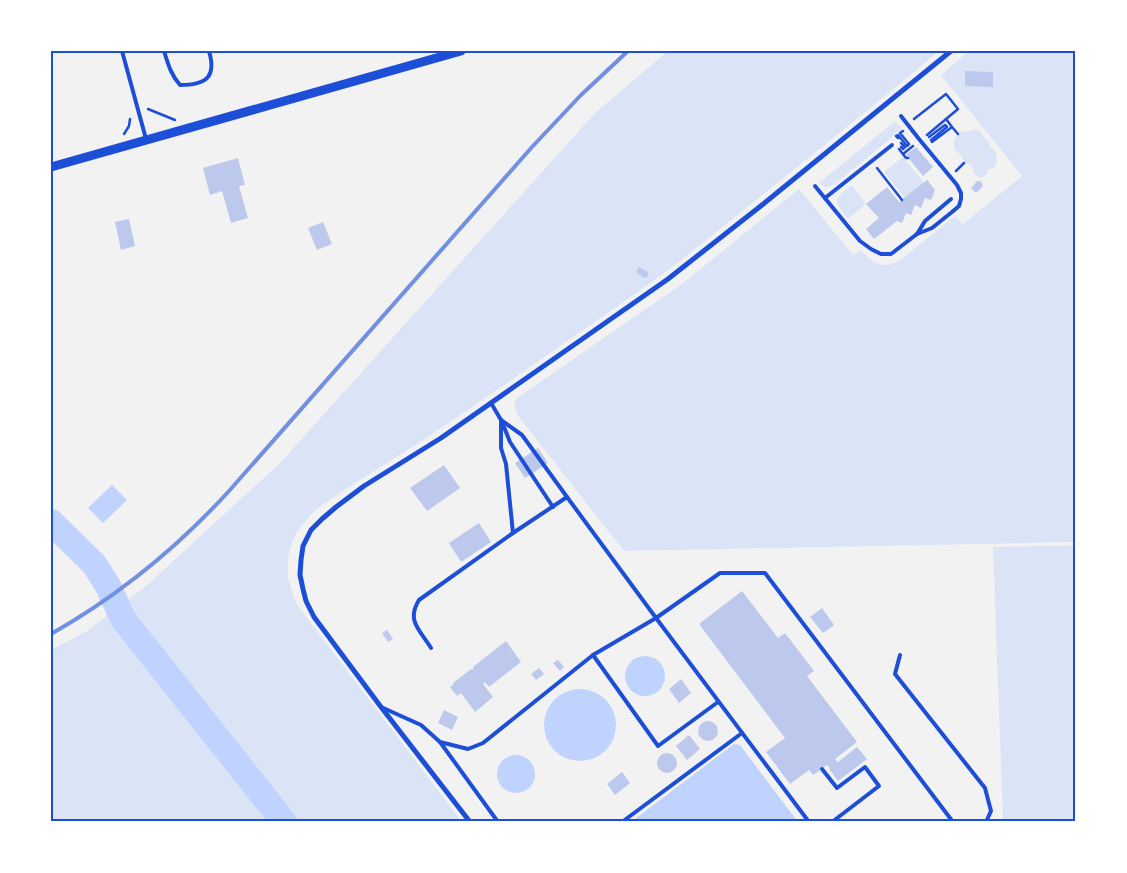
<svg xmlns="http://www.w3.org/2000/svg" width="1127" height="873" viewBox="0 0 1127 873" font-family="'Roboto Serif',serif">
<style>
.green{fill:#dbe4f7}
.water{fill:#bfd3fe}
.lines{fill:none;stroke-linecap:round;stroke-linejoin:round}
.river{stroke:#bfd3fe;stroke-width:26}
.building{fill:#bdc9ec}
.path{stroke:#1d4ed8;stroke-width:2.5}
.service{stroke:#1d4ed8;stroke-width:4}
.minor{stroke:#1d4ed8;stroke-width:5}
.tertiary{stroke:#1d4ed8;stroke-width:9}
.rail{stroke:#7290e2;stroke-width:4}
.neatline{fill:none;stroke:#1d4ed8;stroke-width:2}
</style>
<rect width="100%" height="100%" fill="#f2f2f2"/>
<g class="green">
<polygon points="668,51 939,51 884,97 679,262 642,289 478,403 414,446 346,489 315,510 302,525 297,532 292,542 288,559 288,578 294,597 298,606 462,822 51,822 51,650 87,631 146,586 279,464 595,113"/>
<path d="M969 51H1076V542L624 551 530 431C523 421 510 410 517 398L682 284 799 189 853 255 861 250C872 263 882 270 899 261L955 216 963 224 1022 176 941 75Z"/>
<path d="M895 121 902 129 835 184C829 187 824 189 819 183Z"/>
<path d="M975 129 981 132 983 137 989 142 990 147C998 150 997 158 996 165L993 168 988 169 987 174 981 178 975 175 971 165C962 163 964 160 960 154 959 153 958 153 957 152 952 146 953 138 959 133 964 130 969 132 975 129Z"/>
<polygon points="903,157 924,183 905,198 884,172"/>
<path d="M852 185 866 204 848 219C833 200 833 199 852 185Z"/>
<polygon points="1076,545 1076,822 1003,822 993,547"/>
</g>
<g class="water">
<polygon points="112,485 127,500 103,523 88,508"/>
<circle cx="645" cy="676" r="20"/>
<circle cx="580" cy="725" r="36"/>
<polygon points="734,744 740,745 798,822 631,822"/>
<circle cx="516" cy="774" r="19"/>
</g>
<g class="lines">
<polyline class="river" points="51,522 94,564 108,586 123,619 284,822"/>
</g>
<g class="building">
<polygon points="965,71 993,72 993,87 965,86"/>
<polygon points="916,147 933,167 923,176 906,155"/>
<polygon points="238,158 245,185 239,186 248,218 231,223 222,191 210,195 203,168"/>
<polygon points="927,180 935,190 931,200 925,198 921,208 915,205 911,215 906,213 902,223 897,221 874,239 866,229 879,218 866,204 887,187 899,202"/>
<polygon points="977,181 980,181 982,183 983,186 976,193 971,188"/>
<polygon points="129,219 135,246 121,250 115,222"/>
<polygon points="323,222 332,244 317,250 308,228"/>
<polygon points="639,267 648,272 648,275 647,277 644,278 636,272"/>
<polygon points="538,448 548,463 525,478 515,463"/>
<polygon points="444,465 460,488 427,511 410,488"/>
<polygon points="479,523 491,542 461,562 449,543"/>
<polygon points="742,591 778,638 785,633 814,671 807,676 857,742 835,759 838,762 857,747 867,759 838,781 829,769 830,768 827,765 813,775 809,770 790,784 766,752 785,738 699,624"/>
<polygon points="822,608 834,625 823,633 810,617"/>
<polygon points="387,630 393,639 388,642 382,633"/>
<polygon points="506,641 521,662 489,687 485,682 483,684 493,697 475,712 461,693 457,696 450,687 454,684 453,683 471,669 472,670 474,668 473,667"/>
<polygon points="558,660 564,667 560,671 553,663"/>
<polygon points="539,668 544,674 536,680 531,674"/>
<polygon points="681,679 691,693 679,703 669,689"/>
<polygon points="444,710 458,717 452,730 438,723"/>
<circle cx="708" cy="731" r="10"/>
<polygon points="689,735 700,749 687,760 676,746"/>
<circle cx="667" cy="763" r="10"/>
<polygon points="622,772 630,783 615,795 607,784"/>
</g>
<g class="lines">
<g class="path">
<polyline points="148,109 175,120"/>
<polyline points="914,119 946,94 958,109 927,135"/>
<polyline points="952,127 958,134"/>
<polyline points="124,134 129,126 130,119"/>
<polyline points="929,137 945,125 947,127 931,140 932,142 952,127 946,119"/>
<polyline points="898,138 896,136 898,135 907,146 909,144 900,133 903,131"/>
<polyline points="901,147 903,149 905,147 901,143"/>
<polyline points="899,149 906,158 908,158"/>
<polyline points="903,154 913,146"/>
<polyline points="877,168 902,200"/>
<polyline points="956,171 964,163"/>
</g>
<g class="service">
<polyline points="122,51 146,139"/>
<path d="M164 51C168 64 171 75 180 85 205 85 217 78 209 51"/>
<polyline points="815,186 860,241 871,249 881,254 891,254 917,234 932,228 952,212 959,206 961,199 961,193 957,185 919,139 901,116"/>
<polyline points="825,198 892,145"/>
<polyline points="917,234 925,221 951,199"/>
<polyline points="491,403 501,420 522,435 567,497"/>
<polyline points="501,420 501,448 506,464 513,533"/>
<polyline points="502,422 510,442 553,507"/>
<path d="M431 648C420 630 406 621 419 600L513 533 567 497 656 618 720 573H765L953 822"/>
<polyline points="593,655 658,746 718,702"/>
<polyline points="900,655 895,674 985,788 991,811 986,822"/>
<polyline points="381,707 421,725 440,742 498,822"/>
<polyline points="440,742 468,749 483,743 593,655 656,618 809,822"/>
<polyline points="822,769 837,788 865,767 879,786 832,822"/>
<polyline points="622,822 742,733"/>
</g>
<polyline class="minor" points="470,822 381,707 314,617 306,601 303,589 300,575 301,560 303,546 311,530 322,519 336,507 364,486 441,438 668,279 762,205 951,51"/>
<polyline class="tertiary" points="51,167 461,51"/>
<path class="rail" d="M51 634C118 596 177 548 229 491L532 147 581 95 628 51"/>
</g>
<rect width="1127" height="873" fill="none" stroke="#ffffff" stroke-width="105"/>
<rect x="52" y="52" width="1022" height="768" class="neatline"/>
</svg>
